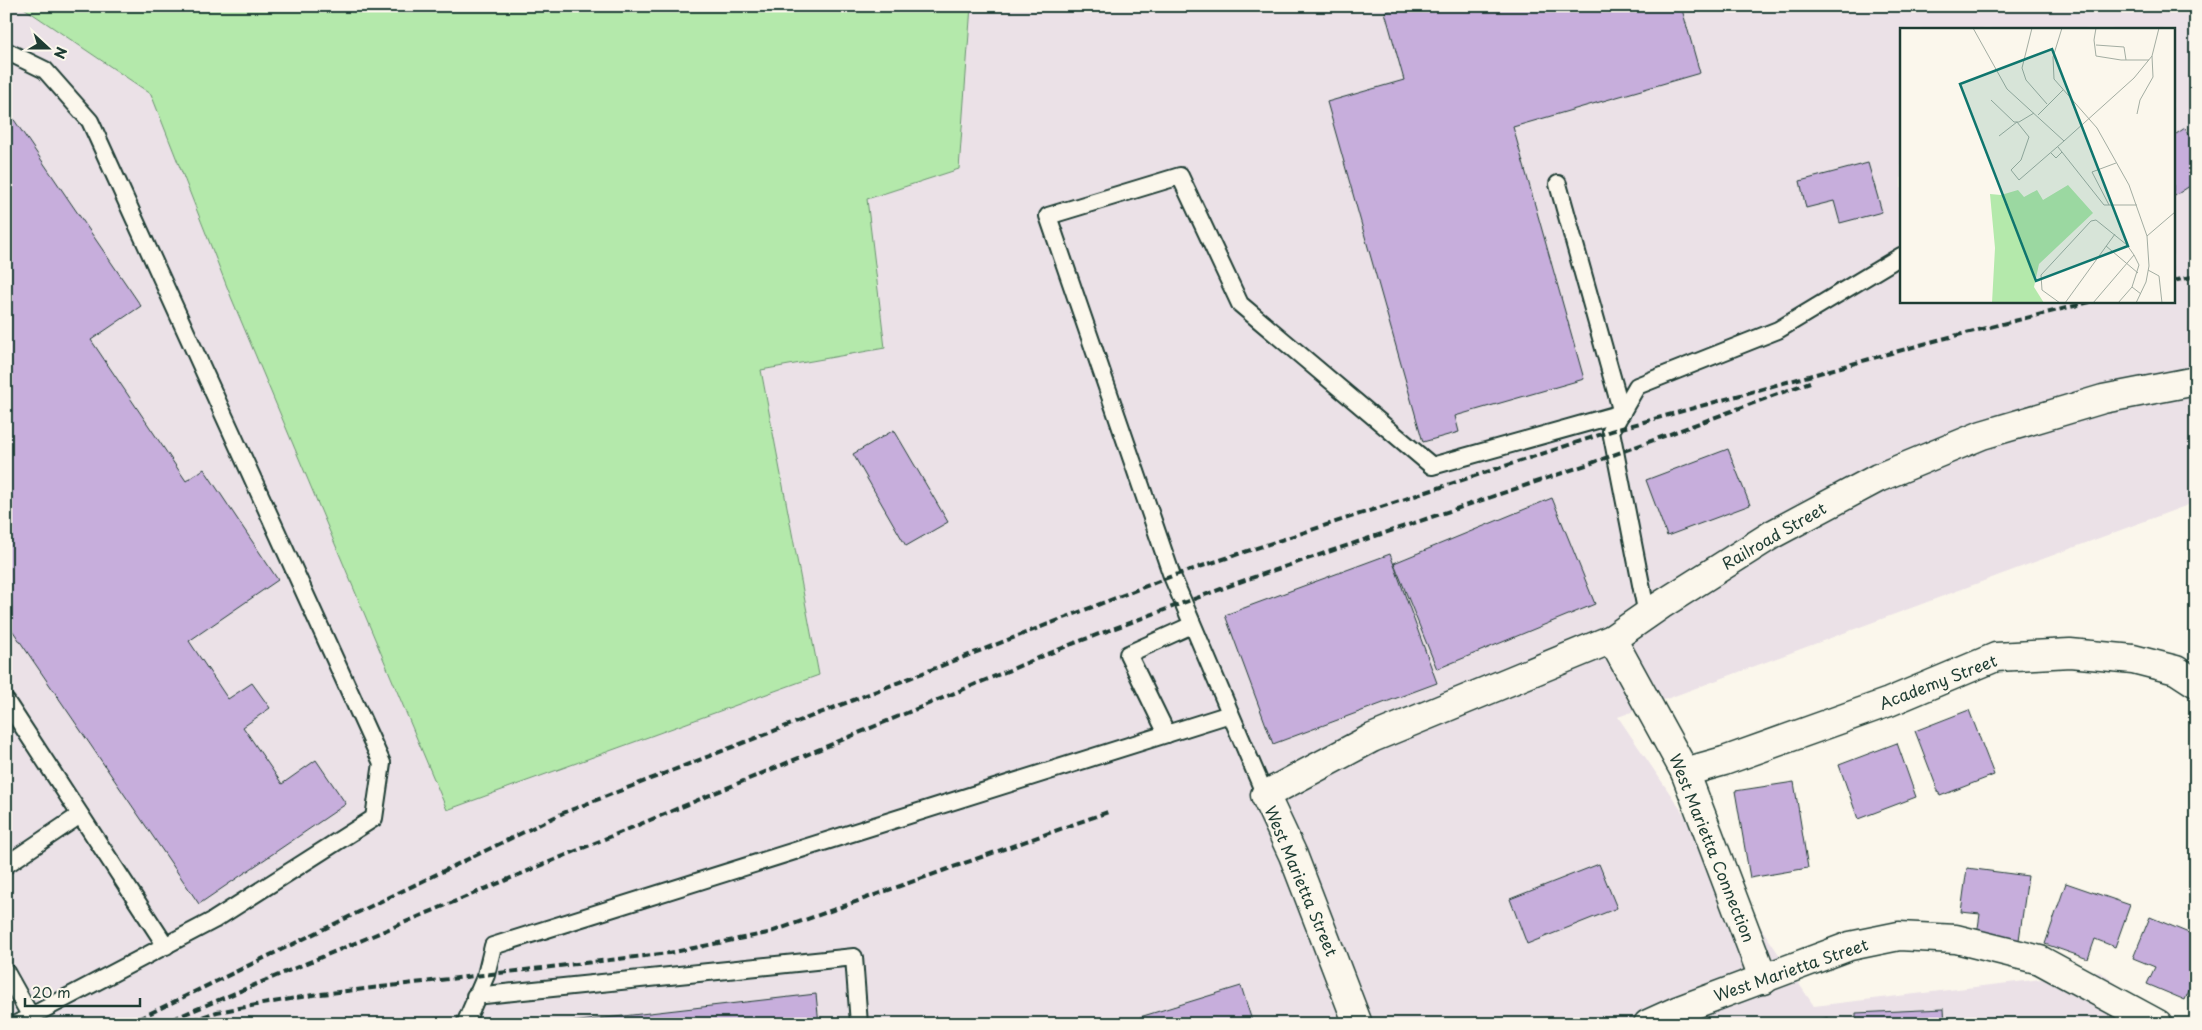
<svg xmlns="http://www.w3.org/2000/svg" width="2202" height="1030" viewBox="0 0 2202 1030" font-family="'Playpen Sans',sans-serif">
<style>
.built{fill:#ebe1e7;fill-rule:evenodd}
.green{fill:#b4e9ab;stroke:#6a9370}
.building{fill:#c7aedc;stroke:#1f3d34}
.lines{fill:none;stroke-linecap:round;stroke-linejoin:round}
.service-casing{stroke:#1f3d34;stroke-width:20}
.minor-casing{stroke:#1f3d34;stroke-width:31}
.tertiary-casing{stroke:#1f3d34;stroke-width:31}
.service{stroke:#fbf7ec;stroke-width:16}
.minor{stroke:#fbf7ec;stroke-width:28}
.tertiary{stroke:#fbf7ec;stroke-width:28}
.rail{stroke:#1f3d34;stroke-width:4;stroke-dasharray:8 4;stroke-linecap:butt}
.labels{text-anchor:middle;stroke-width:5;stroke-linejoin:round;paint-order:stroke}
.street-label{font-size:16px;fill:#1f3d34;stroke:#fbf7ec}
.inset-road{fill:none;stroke:#a3ada2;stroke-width:1}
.view{fill:#0f766e;fill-opacity:0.15;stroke:#0f766e;stroke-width:2.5}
.inset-edge{fill:none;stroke:#1f3d34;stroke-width:2.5}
</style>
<rect width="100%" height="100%" fill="#fbf7ec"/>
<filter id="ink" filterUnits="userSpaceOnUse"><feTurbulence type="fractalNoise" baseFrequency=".02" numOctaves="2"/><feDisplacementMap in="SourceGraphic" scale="10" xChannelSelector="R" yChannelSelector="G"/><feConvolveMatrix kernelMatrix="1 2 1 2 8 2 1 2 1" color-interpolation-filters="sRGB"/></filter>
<g filter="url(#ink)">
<path class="built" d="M6 6H21L151 94 231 297 447 810 819 675 761 370 885 348 867 199 959 169 971 6H2196V502L1618 717 1814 1006 2100 972 2171 1024H6ZM1901 29H2173V301H1901Z"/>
<polygon class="green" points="21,6 971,6 959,169 867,199 885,348 761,370 819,675 447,810 231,297 151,94"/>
<g class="building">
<polygon points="1405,6 1681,6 1700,73 1513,127 1584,379 1455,416 1459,432 1423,442 1327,102 1404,80 1385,12"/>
<polygon points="6,108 141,306 91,340 186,481 204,469 278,580 189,641 228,699 252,683 270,708 243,727 282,784 316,760 346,804 199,904 6,621"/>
<polygon points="2185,128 2196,145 2196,182 2173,197 2173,136"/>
<polygon points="1868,163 1882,212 1840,223 1834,201 1806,208 1800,181"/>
<polygon points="894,430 948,522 906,546 853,454"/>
<polygon points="1728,449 1750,505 1667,536 1646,480"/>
<polygon points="1552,498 1595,604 1437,669 1394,563"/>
<polygon points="1390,554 1437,683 1273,744 1225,615"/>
<polygon points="1969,710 1994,775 1940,796 1915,731"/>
<polygon points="1897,743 1916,797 1858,819 1839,765"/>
<polygon points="1794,782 1808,868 1750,878 1735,791"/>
<polygon points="1599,864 1617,908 1527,944 1510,899"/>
<polygon points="1967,868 2028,876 2019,940 1977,935 1980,914 1961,912"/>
<polygon points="2066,883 2130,905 2115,947 2095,939 2088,959 2045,944"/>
<polygon points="2150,917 2196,936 2196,974 2185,1000 2147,984 2155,967 2133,958"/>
<polygon points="1241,986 1253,1024 1142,1024 1140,1017"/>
<polygon points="816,994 819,1024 562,1024 562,1023"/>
<polygon points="1944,1009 1945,1024 1856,1024 1856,1013"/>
<polygon points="1828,1017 1830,1024 1806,1024"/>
</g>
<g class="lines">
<defs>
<g id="service">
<polyline points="6,51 45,70 90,121 382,763 374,818 214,920 16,1024"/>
<polyline points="1647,615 1611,431 1637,386 1778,330 1901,256"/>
<polyline points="6,701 166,946"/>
<polyline points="1167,734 1128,654 1192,625"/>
<polyline points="1265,795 1172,576 1048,216 1180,176 1240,304 1432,466 1622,413 1558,184"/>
<polyline points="6,865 80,815"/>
<polyline points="6,972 30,1015"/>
<polyline points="475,996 854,957 859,1024"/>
<polyline points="465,1024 486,975 493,946 1230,714"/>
</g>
<g id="minor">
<polyline points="1612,639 1685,772 1764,980"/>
<polyline points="1685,772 1724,761 1889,702 1996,657 2070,653 2133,659 2176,670 2196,683"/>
<polyline points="1358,1024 1293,855 1265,795 1372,738 1612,639 1661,605 1773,534 1878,478 1982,435 2103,399 2196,381"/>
</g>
<polyline id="tertiary" points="1648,1024 1679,1010 1850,946 1899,936 1956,939 2040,960 2158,1024"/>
</defs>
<use href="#service" class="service-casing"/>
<use href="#minor" class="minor-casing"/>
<use href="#tertiary" class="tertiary-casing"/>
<use href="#service" class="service"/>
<use href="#minor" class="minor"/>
<use href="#tertiary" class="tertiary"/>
<g class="rail">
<polyline points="2173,281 2196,276"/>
<polyline points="128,1024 563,813 1172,576 1611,431 1938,340 2094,301"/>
<polyline points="161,1024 1072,644 1248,579 1589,464 1810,382"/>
<polyline points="180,1024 217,1012 313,995 669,953 768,933 1108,812"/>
</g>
</g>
</g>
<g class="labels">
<g class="street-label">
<text transform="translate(1774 536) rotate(-30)" y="6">Railroad Street</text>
<text transform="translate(1938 682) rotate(-21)" y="6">Academy Street</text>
<text transform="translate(1712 848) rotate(68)" y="6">West Marietta Connection</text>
<text transform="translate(1301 881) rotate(67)" y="6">West Marietta Street</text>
<text transform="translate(1791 970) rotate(-19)" y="6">West Marietta Street</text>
</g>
</g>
<g transform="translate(1900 28)">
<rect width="275" height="275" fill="#fbf7ec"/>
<path d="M168 157 193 185 139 236 134 259 144 275H92L95 220 90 166 101 167 118 162 124 169 137 162 143 172Z" fill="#b4e9ab"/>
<path class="inset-road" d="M73 0 107 61 164 113 234 50 252 28 259 0M132 0 122 40 126 52 147 76M162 0 153 29 154 51 197 100 229 157 247 208 249 238 246 254 236 275M196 0 194 12 196 28 221 32H249M196 17 224 19 226 32M91 72 114 94H119L134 85M237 86 240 72 253 49 252 28M138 87 163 62M99 108 117 94 129 109 121 132 111 142 119 152 164 113M158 119 204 177H237M151 125 156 130 162 124M209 177 192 144 216 135M247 208 275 184M206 218 238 245M248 242 259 248 262 275M160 275 142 262 141 247 191 193 196 192 227 217 234 227 239 237 232 259 241 266M165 275 215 206M193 275 234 227M218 275 232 259"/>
<path class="view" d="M152 21 228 218 136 253 60 56Z"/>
<rect width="275" height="275" class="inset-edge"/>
</g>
<rect width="2202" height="1030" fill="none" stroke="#fbf7ec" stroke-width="25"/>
<rect x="12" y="12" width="2177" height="1005" fill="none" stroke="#1f3d34" stroke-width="2" filter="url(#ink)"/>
<g transform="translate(48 48) rotate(111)" stroke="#fbf7ec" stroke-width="4" paint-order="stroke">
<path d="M0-4L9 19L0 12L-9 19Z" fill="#1f3d34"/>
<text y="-8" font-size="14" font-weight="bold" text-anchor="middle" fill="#1f3d34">N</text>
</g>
<path d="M25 998v8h115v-8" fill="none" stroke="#1f3d34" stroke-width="2.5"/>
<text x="32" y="998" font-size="15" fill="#1f3d34" stroke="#fbf7ec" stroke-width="4" paint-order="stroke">20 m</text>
</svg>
